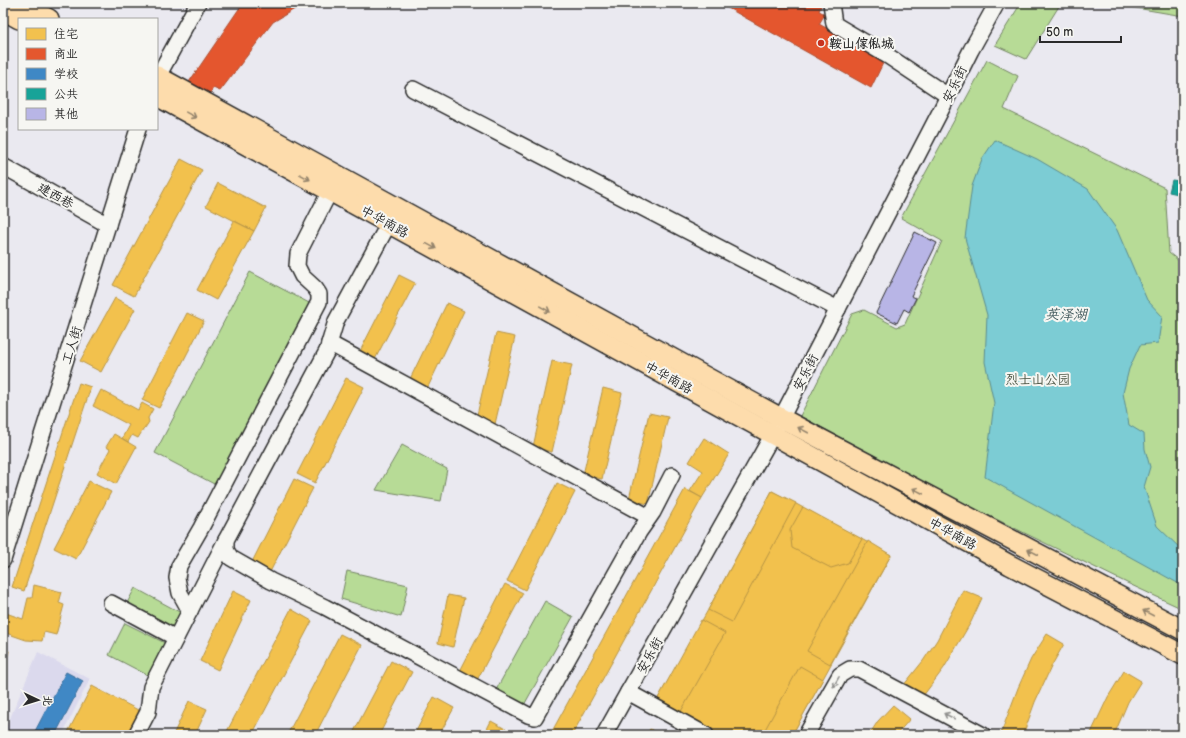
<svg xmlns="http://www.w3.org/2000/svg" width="1186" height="738" viewBox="0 0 1186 738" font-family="'Balsamiq Sans','LXGW WenKai TC',sans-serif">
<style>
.built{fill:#dbd9ed}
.green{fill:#b7db96;stroke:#718360}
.water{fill:#7bccd4;stroke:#5b8c90}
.homes{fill:#f2c14e;stroke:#b69444}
.shops{fill:#e4572e;stroke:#ac4a2d}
.schools{fill:#3f88c5;stroke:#396c97}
.public{fill:#17a398;stroke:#1d7f77}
.building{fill:#b8b5e6;stroke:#2b2b2b}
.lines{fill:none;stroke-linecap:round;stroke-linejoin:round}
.minor-casing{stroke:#2b2b2b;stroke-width:18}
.major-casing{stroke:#2b2b2b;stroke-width:22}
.minor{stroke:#f6f6f2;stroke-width:15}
.major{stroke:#fddcac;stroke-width:19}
.oneway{stroke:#94846c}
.oneway2{stroke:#90908e}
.poi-dot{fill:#c8321e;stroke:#f6f6f2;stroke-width:1.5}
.labels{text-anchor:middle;stroke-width:4;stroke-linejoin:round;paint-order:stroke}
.poi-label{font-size:13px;font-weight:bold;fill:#2b2b2b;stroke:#f6f6f2;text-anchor:start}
.street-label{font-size:13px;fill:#2b2b2b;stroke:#f6f6f2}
.park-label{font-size:13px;fill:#4e5746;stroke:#f6f6f2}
.water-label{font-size:14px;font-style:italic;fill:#435b5e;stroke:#f6f6f2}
</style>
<rect width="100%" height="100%" fill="#eae9f0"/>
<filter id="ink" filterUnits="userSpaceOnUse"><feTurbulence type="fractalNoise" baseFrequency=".025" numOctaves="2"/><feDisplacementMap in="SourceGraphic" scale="8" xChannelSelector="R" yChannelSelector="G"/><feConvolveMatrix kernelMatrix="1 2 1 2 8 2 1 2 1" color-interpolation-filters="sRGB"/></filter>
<g filter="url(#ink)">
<polygon class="built" points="38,652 90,679 62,735 3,735"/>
<g class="green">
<polygon points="1021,3 1061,3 1026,59 995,45"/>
<polygon points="1107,3 1183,3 1183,16"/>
<polygon points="987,60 1018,76 1004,109 1165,188 1169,253 1183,264 1183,609 1127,583 963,503 800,416 852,314 864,310 897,327 905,324 942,241 901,218"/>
<polygon points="250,272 311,304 216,485 155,453"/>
<polygon points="402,445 447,469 441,501 376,490"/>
<polygon points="347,571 408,585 401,617 341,599"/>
<polygon points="135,588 183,614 174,631 126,605"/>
<polygon points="545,601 573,617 524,705 496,690"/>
<polygon points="125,623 167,644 151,677 109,655"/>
</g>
<polygon class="water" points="995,140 1037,159 1088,189 1117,230 1147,300 1162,316 1158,343 1140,345 1129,369 1123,393 1129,425 1144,434 1145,449 1150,467 1144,487 1157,526 1183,551 1183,586 985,477 994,403 985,362 987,315 965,238 972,186 982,159"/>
<g class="homes">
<polygon points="181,159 202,170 134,296 113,285"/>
<polygon points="218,183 266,208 254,231 206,206"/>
<polygon points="234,221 254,231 216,300 197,290"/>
<polygon points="399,275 415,283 372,365 357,357"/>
<polygon points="115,298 135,309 101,372 80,361"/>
<polygon points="447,303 464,311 427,389 409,381"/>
<polygon points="187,313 204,321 159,408 142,400"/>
<polygon points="496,333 515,337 495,424 476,419"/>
<polygon points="552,361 572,365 552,452 533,447"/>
<polygon points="346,378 364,387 315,483 297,474"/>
<polygon points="79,383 91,387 24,591 12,587"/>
<polygon points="603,388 622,393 602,479 583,475"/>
<polygon points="101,390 138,410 142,403 153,409 148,418 149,422 145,428 143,430 138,438 132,435 128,442 122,438 129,425 93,406"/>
<polygon points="649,413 668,417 648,504 629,499"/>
<polygon points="114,434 136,447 116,484 97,473 110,449 106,447"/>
<polygon points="704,438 729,454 702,498 690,491 703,471 689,462"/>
<polygon points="294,479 313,488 269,574 251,564"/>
<polygon points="89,481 111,492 76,559 54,548"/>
<polygon points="557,483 575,492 525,590 507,581"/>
<polygon points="685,489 702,498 572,735 550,735"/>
<polygon points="772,491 891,555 792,735 717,735 656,702 708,610"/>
<polygon points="772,491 796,503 732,622 708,610"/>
<polygon points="803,507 862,539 848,563 831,568 792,548 790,530"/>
<polygon points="868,541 891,555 830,664 807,651"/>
<polygon points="505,584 523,593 477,680 460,671"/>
<polygon points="34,585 62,592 59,603 64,605 56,635 44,632 42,641 26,640 3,632 3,612 23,619 28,598 32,598"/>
<polygon points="963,590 982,598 971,622 944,668 920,700 903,686 923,661 937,640"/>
<polygon points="233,591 251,600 218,670 200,661"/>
<polygon points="448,595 464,598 453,647 438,643"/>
<polygon points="291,609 312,621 252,735 225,735"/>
<polygon points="701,620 725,633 679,715 656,702"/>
<polygon points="340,634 362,645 315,735 287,735"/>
<polygon points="1047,634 1064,644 1052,665 1035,702 1023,735 1008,735 1001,733 1018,688 1031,659"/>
<polygon points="3,649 9,651 3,671"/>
<polygon points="391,661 412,672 379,735 352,735"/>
<polygon points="800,666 823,679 792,735 762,735"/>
<polygon points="1124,671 1141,681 1128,702 1114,735 1090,735 1108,697"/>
<polygon points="92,686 140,711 128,735 73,735 68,732"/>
<polygon points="434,697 454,708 439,735 414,735"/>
<polygon points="189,701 207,709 195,735 173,735"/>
<polygon points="893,705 910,719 896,735 869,735 878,721"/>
<polygon points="491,721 511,732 510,735 484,735"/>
<polygon points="650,729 660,735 646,735"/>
</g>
<g class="shops">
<polygon points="243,3 313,3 298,7 273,22 220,91 213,88 209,95 189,82"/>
<polygon points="719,3 816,3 821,6 819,11 825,14 819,24 884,61 871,88"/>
</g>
<polygon class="schools" points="66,672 83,681 55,735 33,735"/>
<polygon class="public" points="1183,166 1183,195 1169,192 1172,180 1179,181"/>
<polygon class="building" points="915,232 937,243 911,296 916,298 909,312 904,309 897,323 876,313"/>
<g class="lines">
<defs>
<g id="minor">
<polyline points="831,3 834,24 888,56 948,96"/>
<polyline points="157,78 198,3"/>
<polyline points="413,89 838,309"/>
<polyline points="3,166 108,225"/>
<polyline points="389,223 336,321 327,351 226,540 226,550 231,558 271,581 325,607 528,715 535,717 639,532 653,512 672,475"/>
<polyline points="329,343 649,517"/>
<polyline points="3,560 138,129"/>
<polyline points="111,603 176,638"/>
<polyline points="190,611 180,593 177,578 179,566 201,528 319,302 319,294 315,288 302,276 297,266 298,254 330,191"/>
<polyline points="628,692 706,735"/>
<polyline points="136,735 148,712 151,687 226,540"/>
<polyline points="604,735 773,434 940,112 971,50 997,3"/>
<polyline points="806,735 840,675 850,669 859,669 983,735"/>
</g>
<g id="major">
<polyline points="19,3 49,19"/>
<polyline points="3,10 19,19"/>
<polyline points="157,76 781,418 1183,630"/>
<polyline points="157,96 1010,565 1183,655"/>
</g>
</defs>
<use href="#minor" class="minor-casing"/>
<use href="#major" class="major-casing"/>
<use href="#minor" class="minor"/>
<use href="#major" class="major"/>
</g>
<defs><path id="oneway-shaft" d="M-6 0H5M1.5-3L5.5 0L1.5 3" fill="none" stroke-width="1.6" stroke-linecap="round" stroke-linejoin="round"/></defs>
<g class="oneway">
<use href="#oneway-shaft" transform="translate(191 115) rotate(29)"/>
<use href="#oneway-shaft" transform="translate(305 177) rotate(29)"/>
<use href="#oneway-shaft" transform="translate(431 246) rotate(29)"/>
<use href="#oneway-shaft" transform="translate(545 309) rotate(29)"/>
<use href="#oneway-shaft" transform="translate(803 430) rotate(-152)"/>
<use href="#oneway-shaft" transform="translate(918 491) rotate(-152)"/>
<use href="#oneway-shaft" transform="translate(1033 552) rotate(-152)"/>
<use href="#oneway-shaft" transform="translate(1148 613) rotate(-152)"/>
</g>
<g class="oneway2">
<use href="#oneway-shaft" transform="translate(836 682) rotate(120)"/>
<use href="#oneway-shaft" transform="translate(949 716) rotate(-152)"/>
</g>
</g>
<circle class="poi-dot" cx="821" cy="43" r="4"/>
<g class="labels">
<g class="poi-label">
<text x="829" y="48">鞍山傢俬城</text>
</g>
<g class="street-label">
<text transform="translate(954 84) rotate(-64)" y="5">安乐街</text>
<text transform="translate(56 195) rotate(29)" y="5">建西巷</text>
<text transform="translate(385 221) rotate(29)" y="5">中华南路</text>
<text transform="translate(71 345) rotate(-73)" y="5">工人街</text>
<text transform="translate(805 372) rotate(-63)" y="5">安乐街</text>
<text transform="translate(669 377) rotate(29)" y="5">中华南路</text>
<text transform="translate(953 533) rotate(29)" y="5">中华南路</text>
<text transform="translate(649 655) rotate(-61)" y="5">安乐街</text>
</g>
<g class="park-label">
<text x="1038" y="384">烈士山公园</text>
</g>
<g class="water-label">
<text x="1066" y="319">英泽湖</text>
</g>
</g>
<rect width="1186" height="738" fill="none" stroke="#f6f6f2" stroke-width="16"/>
<rect x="8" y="8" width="1170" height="722" fill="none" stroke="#2b2b2b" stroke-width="1.5" filter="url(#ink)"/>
<rect x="18" y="18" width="140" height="112" fill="#f6f6f2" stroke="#a5a5a2"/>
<rect x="26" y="28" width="20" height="12" fill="#f2c14e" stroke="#a5a5a2"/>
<text x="54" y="38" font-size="12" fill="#2b2b2b">住宅</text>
<rect x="26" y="48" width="20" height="12" fill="#e4572e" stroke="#a5a5a2"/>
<text x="54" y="58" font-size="12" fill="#2b2b2b">商业</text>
<rect x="26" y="68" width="20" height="12" fill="#3f88c5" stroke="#a5a5a2"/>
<text x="54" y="78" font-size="12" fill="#2b2b2b">学校</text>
<rect x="26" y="88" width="20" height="12" fill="#17a398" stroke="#a5a5a2"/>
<text x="54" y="98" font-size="12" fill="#2b2b2b">公共</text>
<rect x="26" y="108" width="20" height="12" fill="#b8b5e6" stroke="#a5a5a2"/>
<text x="54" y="118" font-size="12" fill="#2b2b2b">其他</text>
<g transform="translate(38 700) rotate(94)" stroke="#f6f6f2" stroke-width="3" paint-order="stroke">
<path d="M0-3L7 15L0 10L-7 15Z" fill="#2b2b2b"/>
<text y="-6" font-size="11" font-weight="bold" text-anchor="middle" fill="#2b2b2b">北</text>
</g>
<path d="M1040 36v6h81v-6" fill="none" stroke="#2b2b2b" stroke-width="2"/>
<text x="1046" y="36" font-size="12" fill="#2b2b2b" stroke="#f6f6f2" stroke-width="3" paint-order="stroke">50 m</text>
</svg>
